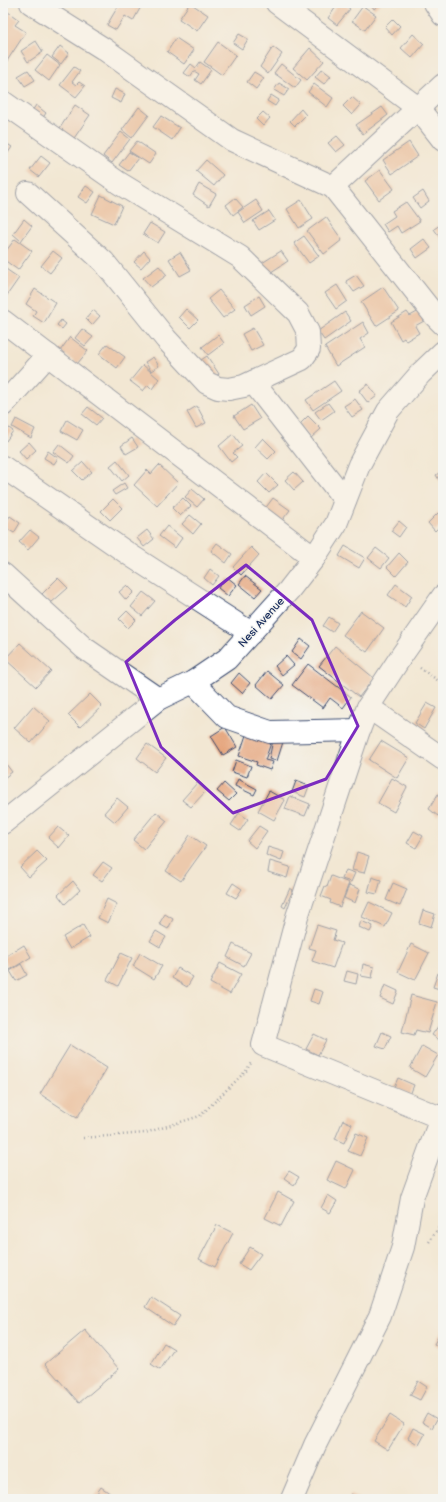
<svg xmlns="http://www.w3.org/2000/svg" width="446" height="1502" viewBox="0 0 446 1502" font-family="'Balsamiq Sans',sans-serif">
<style>
.building{fill:#e5a47c}
.lines{fill:none;stroke-linecap:round;stroke-linejoin:round}
.minor-casing{stroke:#3b4b70;stroke-width:24}
.path{stroke:#3b4b70;stroke-width:2.5;stroke-dasharray:1 3;stroke-linecap:butt}
.minor{stroke:#fff;stroke-width:22}
.marked{fill:none;stroke:#7b2cbf;stroke-width:3;stroke-linejoin:round}
.labels{text-anchor:middle;stroke-width:3;stroke-linejoin:round;paint-order:stroke}
.street-label{font-size:11px;fill:#1b2f5e;stroke:#f6f6f2}
</style>
<rect width="100%" height="100%" fill="#f6f6f2"/>
<filter id="ink" filterUnits="userSpaceOnUse"><feTurbulence type="fractalNoise" baseFrequency=".025" numOctaves="2"/><feDisplacementMap in="SourceGraphic" scale="8" xChannelSelector="R" yChannelSelector="G"/><feConvolveMatrix kernelMatrix="1 2 1 2 8 2 1 2 1" color-interpolation-filters="sRGB"/></filter>
<filter id="wash" filterUnits="userSpaceOnUse"><feTurbulence type="fractalNoise" baseFrequency=".012" numOctaves="4" result="noise"/><feDisplacementMap in="SourceGraphic" scale="16" xChannelSelector="R" yChannelSelector="G"/><feGaussianBlur stdDeviation="0.9" result="paint"/><feColorMatrix in="noise" values="0 0 0 0 0 0 0 0 0 0 0 0 0 0 0 0 0 1.4 0 .05"/><feComposite in="paint" operator="in"/></filter>
<g filter="url(#wash)">
<rect width="100%" height="100%" fill="#f2e7d3"/>
<g id="blocks">
<g class="building">
<polygon points="120,3 143,3 133,21 125,16 116,30 107,25"/>
<polygon points="190,3 208,15 197,31 179,19"/>
<polygon points="339,3 343,3 350,9 337,25 328,18"/>
<polygon points="370,3 381,3 374,9"/>
<polygon points="363,6 376,15 365,30 352,21"/>
<polygon points="8,12 19,20 15,25 26,32 3,67 3,17 4,18"/>
<polygon points="393,19 400,26 392,35 385,27"/>
<polygon points="239,34 248,39 242,49 233,43"/>
<polygon points="413,34 424,44 412,58 401,48"/>
<polygon points="176,38 194,50 184,64 167,52"/>
<polygon points="36,41 43,52 28,62 21,51"/>
<polygon points="218,42 236,55 222,75 204,62"/>
<polygon points="60,46 69,53 61,64 52,57"/>
<polygon points="273,47 282,54 268,74 260,67"/>
<polygon points="310,48 324,61 307,80 293,68"/>
<polygon points="47,55 60,65 49,81 35,70"/>
<polygon points="200,62 211,70 201,84 195,80 199,74 194,71 190,77 184,73 191,64 196,68"/>
<polygon points="281,64 301,80 295,88 274,73"/>
<polygon points="74,67 80,71 72,82 76,85 79,82 85,86 76,97 60,85"/>
<polygon points="322,69 331,76 324,84 315,77"/>
<polygon points="28,70 35,80 25,86 18,76"/>
<polygon points="254,72 264,78 256,89 247,82"/>
<polygon points="279,83 289,89 284,96 274,90"/>
<polygon points="314,84 333,98 327,107 308,92"/>
<polygon points="115,89 125,94 121,103 111,98"/>
<polygon points="271,95 279,100 275,106 267,101"/>
<polygon points="352,97 361,105 352,115 343,106"/>
<polygon points="36,105 46,113 38,125 28,117"/>
<polygon points="75,105 90,115 70,144 56,134"/>
<polygon points="139,107 149,115 132,138 122,130"/>
<polygon points="382,107 388,115 363,134 356,125"/>
<polygon points="301,109 306,115 295,126 290,121"/>
<polygon points="263,112 270,118 263,126 256,119"/>
<polygon points="161,116 180,128 172,140 153,127"/>
<polygon points="121,132 130,139 112,163 103,156"/>
<polygon points="337,136 345,145 336,152 328,143"/>
<polygon points="3,141 12,147 3,160"/>
<polygon points="137,141 156,154 149,164 129,151"/>
<polygon points="409,142 418,156 392,174 383,160"/>
<polygon points="129,152 138,158 128,171 119,165"/>
<polygon points="41,156 50,163 39,177 30,170"/>
<polygon points="206,160 223,175 214,186 196,171"/>
<polygon points="380,170 394,189 379,200 365,181"/>
<polygon points="199,184 216,194 209,206 193,195"/>
<polygon points="86,186 95,192 87,203 78,197"/>
<polygon points="423,191 429,201 420,208 413,198"/>
<polygon points="101,195 122,206 114,224 92,214"/>
<polygon points="235,198 243,207 233,215 226,205"/>
<polygon points="256,200 263,211 245,223 238,212"/>
<polygon points="301,200 313,219 299,228 287,209"/>
<polygon points="406,202 420,221 401,233 397,226 388,232 383,224 395,216 392,211"/>
<polygon points="269,211 275,220 259,230 253,221"/>
<polygon points="326,217 342,240 324,254 307,231"/>
<polygon points="24,219 32,226 21,241 13,234"/>
<polygon points="150,223 165,232 158,243 143,234"/>
<polygon points="443,223 443,242 434,229"/>
<polygon points="304,236 319,256 309,263 294,243"/>
<polygon points="15,239 32,251 18,270 3,259 3,255"/>
<polygon points="424,239 431,248 417,258 411,249"/>
<polygon points="53,251 62,258 50,273 41,266"/>
<polygon points="144,251 150,258 141,268 134,262"/>
<polygon points="281,251 288,261 268,274 262,263"/>
<polygon points="180,252 191,270 180,276 169,259"/>
<polygon points="159,266 167,275 151,287 143,278"/>
<polygon points="3,267 19,278 3,301"/>
<polygon points="356,275 364,286 354,292 346,281"/>
<polygon points="337,285 347,301 336,309 325,293"/>
<polygon points="383,287 399,311 376,326 361,302"/>
<polygon points="35,289 56,303 44,323 33,316 36,311 26,304"/>
<polygon points="219,290 235,309 223,318 208,299"/>
<polygon points="259,296 265,306 251,315 245,305"/>
<polygon points="186,309 198,320 190,328 179,317"/>
<polygon points="93,310 100,316 92,325 86,319"/>
<polygon points="419,311 424,321 415,326 419,333 406,341 404,338 401,340 391,322 407,312 410,316"/>
<polygon points="345,312 351,321 324,340 318,331"/>
<polygon points="61,320 66,324 62,329 57,325"/>
<polygon points="363,322 369,333 360,339 365,347 336,366 325,347"/>
<polygon points="253,328 263,345 251,351 242,334"/>
<polygon points="82,329 93,337 85,346 75,338"/>
<polygon points="218,335 224,343 208,355 202,347"/>
<polygon points="70,337 88,351 77,364 60,351"/>
<polygon points="107,344 125,357 117,368 99,354"/>
<polygon points="207,356 219,374 210,380 198,362"/>
<polygon points="153,357 159,366 151,371 145,362"/>
<polygon points="143,365 159,379 152,389 148,385 143,391 130,381"/>
<polygon points="334,381 341,391 313,410 306,400"/>
<polygon points="368,384 377,396 368,403 359,391"/>
<polygon points="355,399 363,410 352,417 344,406"/>
<polygon points="328,403 334,411 321,420 315,412"/>
<polygon points="251,405 260,419 243,429 234,416"/>
<polygon points="197,406 206,423 196,428 187,412"/>
<polygon points="88,407 102,418 96,425 82,414"/>
<polygon points="308,416 321,429 311,438 299,425"/>
<polygon points="16,419 35,429 31,438 12,427"/>
<polygon points="67,420 83,430 77,440 61,431"/>
<polygon points="5,425 13,431 6,441 3,439 3,428"/>
<polygon points="233,434 242,446 233,453 237,457 231,462 219,446"/>
<polygon points="132,438 138,447 126,454 121,446"/>
<polygon points="263,438 276,451 268,459 255,447"/>
<polygon points="29,442 36,450 26,459 19,451"/>
<polygon points="59,444 74,456 69,463 53,452"/>
<polygon points="48,451 58,458 54,464 44,458"/>
<polygon points="117,460 129,475 122,481 110,466"/>
<polygon points="83,462 92,472 82,480 73,471"/>
<polygon points="159,465 178,483 157,506 134,485 147,470 151,474"/>
<polygon points="443,470 443,486 436,475"/>
<polygon points="294,472 303,482 294,490 285,480"/>
<polygon points="266,473 278,485 269,493 258,482"/>
<polygon points="124,483 127,488 115,495 112,491"/>
<polygon points="192,489 204,499 197,507 185,497"/>
<polygon points="183,498 191,506 180,516 172,508"/>
<polygon points="273,498 290,510 280,523 264,510"/>
<polygon points="113,499 122,508 110,520 101,511"/>
<polygon points="438,513 443,517 443,523 435,531 428,523"/>
<polygon points="190,515 201,524 193,534 182,524"/>
<polygon points="10,516 20,523 14,533 3,526"/>
<polygon points="399,521 406,527 399,537 391,531"/>
<polygon points="167,526 182,538 175,548 159,536"/>
<polygon points="30,530 39,537 28,550 19,542"/>
<polygon points="147,530 154,539 144,547 137,538"/>
<polygon points="217,543 232,554 226,563 211,551"/>
<polygon points="345,546 365,558 359,568 339,556"/>
<polygon points="251,547 259,555 241,575 233,567"/>
<polygon points="376,548 389,558 381,568 368,558"/>
<polygon points="399,553 408,562 396,576 387,567"/>
<polygon points="210,569 219,576 212,585 204,578"/>
<polygon points="245,576 262,589 255,597 239,584"/>
<polygon points="227,577 237,585 228,596 218,588"/>
<polygon points="58,578 68,588 51,603 42,594"/>
<polygon points="396,584 412,596 405,607 388,595"/>
<polygon points="127,585 134,592 126,600 119,592"/>
<polygon points="143,592 155,601 142,616 131,607"/>
<polygon points="127,611 136,620 128,628 119,619"/>
<polygon points="361,611 384,628 367,652 343,635"/>
<polygon points="329,617 338,623 332,632 323,626"/>
<polygon points="301,639 310,646 301,659 292,652"/>
<polygon points="20,643 51,671 36,687 5,659"/>
<polygon points="335,646 374,678 359,697 319,666"/>
<polygon points="286,656 294,665 282,675 275,666"/>
<polygon points="308,664 351,697 343,708 330,698 323,708 292,685"/>
<polygon points="267,671 284,685 272,699 256,685"/>
<polygon points="239,673 250,683 242,693 231,683"/>
<polygon points="90,694 102,706 80,727 68,715"/>
<polygon points="427,703 436,708 424,729 415,723"/>
<polygon points="33,706 50,721 31,743 14,728"/>
<polygon points="225,727 237,747 223,755 211,736"/>
<polygon points="247,732 272,740 265,760 273,762 270,770 256,765 257,762 239,756"/>
<polygon points="273,740 283,742 277,761 269,759"/>
<polygon points="381,741 409,758 397,778 369,760"/>
<polygon points="147,744 166,758 155,772 137,758"/>
<polygon points="3,760 12,772 4,778 3,777"/>
<polygon points="236,760 251,766 247,777 232,772"/>
<polygon points="392,778 407,787 394,812 378,803"/>
<polygon points="238,779 257,789 254,795 235,786"/>
<polygon points="296,781 309,786 305,797 292,792"/>
<polygon points="197,783 206,791 191,807 182,800"/>
<polygon points="224,783 236,794 229,801 217,791"/>
<polygon points="269,791 285,800 274,820 258,811"/>
<polygon points="438,794 443,797 443,808 438,816 429,809"/>
<polygon points="290,796 310,804 305,816 285,809"/>
<polygon points="117,798 128,807 115,822 104,813"/>
<polygon points="156,812 167,821 144,849 133,840"/>
<polygon points="239,813 248,819 240,831 231,825"/>
<polygon points="259,826 267,831 255,848 247,841"/>
<polygon points="58,827 69,836 59,848 48,838"/>
<polygon points="414,831 423,836 416,848 407,843"/>
<polygon points="190,835 206,846 181,881 166,871"/>
<polygon points="268,847 284,852 281,861 266,855"/>
<polygon points="37,851 47,861 29,877 20,867"/>
<polygon points="357,852 369,856 364,873 352,870"/>
<polygon points="270,861 290,867 287,878 268,872"/>
<polygon points="103,862 112,868 102,881 93,875"/>
<polygon points="346,870 355,873 351,882 342,879"/>
<polygon points="331,876 349,883 340,907 330,903 331,900 321,896 325,886 327,887"/>
<polygon points="372,877 381,880 377,894 368,892"/>
<polygon points="73,881 80,890 65,904 58,895"/>
<polygon points="233,883 242,889 236,898 227,893"/>
<polygon points="393,883 407,889 400,906 386,900"/>
<polygon points="349,885 360,889 355,903 344,898"/>
<polygon points="290,888 293,890 285,908 282,906"/>
<polygon points="107,899 117,904 108,923 98,918"/>
<polygon points="369,902 392,913 385,927 362,917"/>
<polygon points="423,910 435,914 431,927 419,923"/>
<polygon points="165,914 173,919 168,929 159,924"/>
<polygon points="361,921 373,926 370,932 359,927"/>
<polygon points="83,925 90,937 70,949 63,937"/>
<polygon points="317,925 336,931 333,940 342,943 333,968 312,961 316,950 309,948"/>
<polygon points="156,931 166,937 160,947 150,941"/>
<polygon points="233,944 251,953 244,966 227,957"/>
<polygon points="411,944 429,953 415,980 398,972"/>
<polygon points="24,945 31,957 10,970 3,958"/>
<polygon points="121,953 132,958 118,986 107,980"/>
<polygon points="140,953 162,966 154,979 133,966"/>
<polygon points="220,963 241,974 230,994 210,983"/>
<polygon points="21,964 27,975 16,981 10,971"/>
<polygon points="363,964 374,967 372,978 361,976"/>
<polygon points="178,968 193,977 187,987 172,978"/>
<polygon points="347,971 358,974 356,984 344,981"/>
<polygon points="438,973 443,975 443,990 433,987"/>
<polygon points="385,985 398,991 393,1004 380,998"/>
<polygon points="314,989 323,992 319,1004 310,1001"/>
<polygon points="411,995 437,1002 428,1033 416,1030 414,1035 402,1032"/>
<polygon points="441,1022 443,1022 443,1039 441,1041 432,1035"/>
<polygon points="382,1032 391,1036 385,1049 376,1046"/>
<polygon points="314,1034 326,1040 318,1055 306,1049"/>
<polygon points="70,1045 107,1068 77,1118 40,1094"/>
<polygon points="422,1046 438,1055 425,1077 410,1068"/>
<polygon points="398,1078 414,1085 410,1095 394,1087"/>
<polygon points="343,1120 352,1124 344,1143 335,1139"/>
<polygon points="356,1133 368,1138 360,1156 348,1151"/>
<polygon points="336,1161 355,1170 346,1189 327,1180"/>
<polygon points="289,1171 299,1177 294,1185 284,1178"/>
<polygon points="278,1192 294,1201 281,1226 265,1218"/>
<polygon points="328,1195 337,1201 330,1213 321,1208"/>
<polygon points="217,1225 233,1233 215,1267 199,1259"/>
<polygon points="250,1247 261,1254 249,1270 239,1264"/>
<polygon points="151,1297 180,1316 173,1326 145,1307"/>
<polygon points="443,1328 443,1349 434,1344"/>
<polygon points="85,1330 119,1369 79,1403 45,1364"/>
<polygon points="164,1343 174,1349 160,1370 151,1364"/>
<polygon points="418,1381 427,1387 420,1400 410,1395"/>
<polygon points="427,1413 437,1419 432,1428 422,1422"/>
<polygon points="390,1415 404,1424 388,1450 374,1441"/>
<polygon points="413,1428 425,1434 419,1445 408,1438"/>
<polygon points="101,1487 111,1494 107,1499 93,1499"/>
<polygon points="351,1494 360,1499 348,1499"/>
</g>
</g>
</g>
<g filter="url(#ink)">
<use href="#blocks" fill-opacity="0" stroke="#3b4b70" stroke-width="1"/>
<g class="lines">
<defs>
<g id="minor">
<polyline points="31,3 104,49 232,140 333,187 435,316 443,324"/>
<polyline points="277,3 418,108 443,140"/>
<polyline points="435,3 443,15"/>
<polyline points="3,102 119,183 240,257 298,313 308,332 309,349 302,359 244,386 229,389 218,388 207,383 166,339 104,262 28,193"/>
<polyline points="333,187 443,85"/>
<polyline points="3,321 314,558"/>
<polyline points="253,382 345,500"/>
<polyline points="3,405 48,355"/>
<polyline points="3,467 133,557 251,633"/>
<polyline points="3,574 84,648 158,699"/>
<polyline points="193,682 227,717 270,732 359,730"/>
<polyline points="368,707 443,759"/>
<polyline points="3,823 158,699 193,682 227,659 289,590 314,558 336,524 359,465 388,411 421,373 443,352"/>
<polyline points="441,1118 263,1045 297,917 359,730 368,707 402,655 443,596"/>
<polyline points="292,1499 315,1445 380,1316 403,1247 412,1198 441,1118 443,1115"/>
</g>
</defs>
<use href="#minor" class="minor-casing"/>
<g class="path">
<polyline points="420,668 443,684"/>
<polyline points="83,1138 145,1133 200,1116 246,1071 251,1063"/>
<polyline points="429,1242 443,1221"/>
</g>
<use href="#minor" class="minor"/>
</g>
</g>
<path d="M0 0H446V1502H0ZM246 565 312 620 358 726 326 779 233 813 161 747 126 662 175 620Z" fill="#f2e7d3" fill-opacity=".55" fill-rule="evenodd"/>
<path class="marked" d="M246 565 312 620 358 726 326 779 233 813 161 747 126 662 175 620Z"/>
<g class="labels">
<g class="street-label">
<text transform="translate(261 622) rotate(-48)" y="4">Nesi Avenue</text>
</g>
</g>
<rect width="446" height="1502" fill="none" stroke="#f6f6f2" stroke-width="16"/>
</svg>
